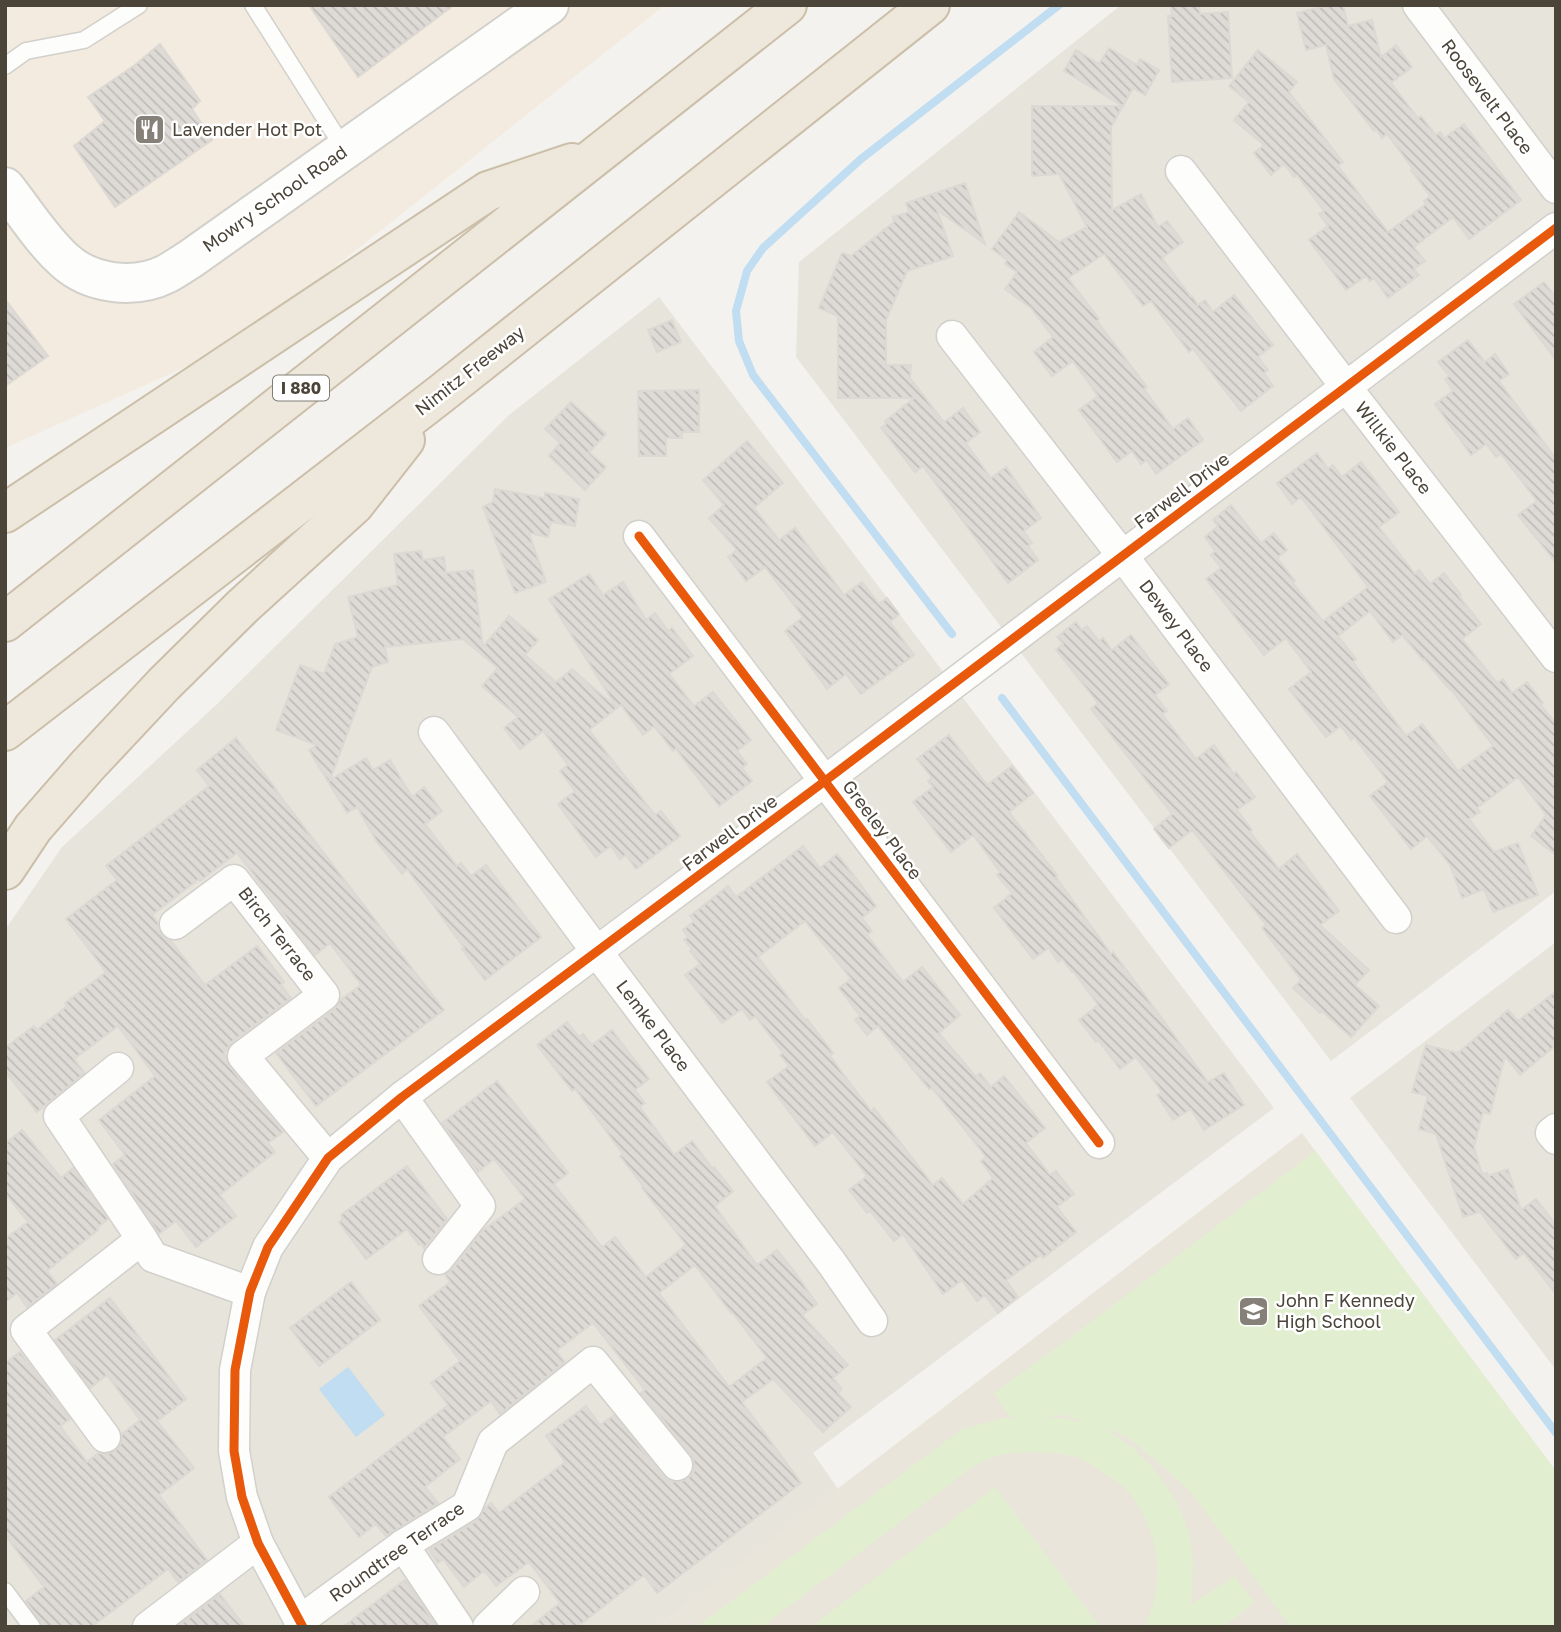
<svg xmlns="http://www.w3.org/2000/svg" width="1561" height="1632" viewBox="0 0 1561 1632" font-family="'Golos Text',sans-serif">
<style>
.residential{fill:#e7e4dc}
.commercial{fill:#f3ebdf}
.education{fill:#eae5da}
.green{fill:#e1eecf}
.water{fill:#c0ddf1}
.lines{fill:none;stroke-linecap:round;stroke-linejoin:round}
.stream{stroke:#c0ddf1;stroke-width:8}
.building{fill:url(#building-back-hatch);stroke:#dcd9d4;stroke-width:2;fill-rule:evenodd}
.service-casing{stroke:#d2d0cb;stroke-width:19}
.minor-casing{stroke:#d2d0cb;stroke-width:33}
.tertiary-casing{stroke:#d2d0cb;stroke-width:42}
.motorway-casing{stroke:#ccbfa9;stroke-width:42}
.service{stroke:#fdfdfc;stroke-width:16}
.minor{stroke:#fdfdfc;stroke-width:30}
.tertiary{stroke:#fdfdfc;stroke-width:38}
.motorway{stroke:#ede8db;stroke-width:38}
.cycleway-casing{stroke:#fff;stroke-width:13}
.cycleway{stroke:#e8590c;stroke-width:9}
.labels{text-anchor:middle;stroke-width:5;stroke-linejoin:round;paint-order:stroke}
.shield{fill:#fff;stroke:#817c74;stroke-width:2}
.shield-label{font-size:16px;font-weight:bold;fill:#4b4439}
.street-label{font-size:18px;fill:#4b4439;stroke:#fff}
.poi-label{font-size:18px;fill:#4b4439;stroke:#fff;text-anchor:start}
</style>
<defs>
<pattern id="building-back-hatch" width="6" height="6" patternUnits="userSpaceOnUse" patternTransform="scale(1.75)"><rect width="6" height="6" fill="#dedbd6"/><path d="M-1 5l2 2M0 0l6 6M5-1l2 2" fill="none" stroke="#c0bdb8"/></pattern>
</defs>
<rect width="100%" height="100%" fill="#f4f2ee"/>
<g class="residential">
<polygon points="1121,5 1556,5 1556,891 1331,1061 796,357 799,262"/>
<polygon points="659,297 1274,1108 813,1453 838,1489 657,1627 5,1627 5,930 62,847 215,706 509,415"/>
<polygon points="1556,942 1556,1370 1350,1098"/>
</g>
<polygon class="commercial" points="5,5 665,5 239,343 5,448"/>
<polygon class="education" points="1302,1133 1556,1471 1556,1627 657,1627"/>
<g class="green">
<path d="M1315 1151 1556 1471V1627H1291L1189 1490 1160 1464 1126 1436 1063 1415 1048 1416C1067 1420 1088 1421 1106 1430 1147 1451 1184 1500 1191 1545 1195 1564 1192 1585 1191 1605L1235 1576 1254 1603 1223 1627H1145C1165 1583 1160 1533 1131 1495 1124 1486 1112 1478 1102 1472 1096 1468 1090 1463 1084 1460 1064 1451 1022 1450 1000 1455 991 1457 983 1462 975 1465L762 1627H696L961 1430 999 1419 1017 1417 1009 1416 994 1393 1074 1335Z"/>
<polygon points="995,1487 1100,1627 811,1627"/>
</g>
<polygon class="water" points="348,1367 385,1415 356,1437 319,1389"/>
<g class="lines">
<g class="stream">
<polyline points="952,634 753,375 739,341 736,311 747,271 763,248 861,159 1059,5"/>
<polyline points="1002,698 1556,1433"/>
</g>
</g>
<g class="building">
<polygon points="309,5 454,5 358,77"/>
<polygon points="1171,5 1199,5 1200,14 1228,12 1232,78 1172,82 1168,16 1172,16"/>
<polygon points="1329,5 1343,5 1348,26 1372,20 1381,57 1396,45 1412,67 1391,83 1418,118 1421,116 1436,135 1440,132 1444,138 1464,124 1521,200 1469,239 1453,217 1414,247 1425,261 1414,269 1419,275 1388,298 1374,278 1370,281 1366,276 1346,290 1309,240 1328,226 1319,214 1324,211 1297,175 1294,177 1284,164 1271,175 1254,153 1264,145 1234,120 1249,102 1229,86 1258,50 1297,82 1289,92 1343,162 1338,166 1388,232 1426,204 1424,201 1430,196 1411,170 1413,169 1387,134 1382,138 1376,129 1374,131 1334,79 1326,45 1306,50 1297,13"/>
<polygon points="160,44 200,101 192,109 212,140 115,207 74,146 105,121 88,97 135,65"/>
<polygon points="1109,48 1137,65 1140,59 1159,70 1145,95 1133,88 1123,106 1064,71 1076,50 1099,64"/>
<polygon points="1032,106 1123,106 1111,127 1112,210 1141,194 1158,227 1167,221 1183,242 1162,258 1191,297 1192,296 1198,305 1205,300 1213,312 1234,295 1273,345 1258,357 1268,370 1264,373 1273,386 1241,411 1193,349 1189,352 1151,301 1143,306 1104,254 1068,278 1099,319 1097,321 1147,387 1144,389 1173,429 1188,418 1203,440 1156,474 1147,460 1141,464 1132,451 1117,462 1079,410 1098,396 1073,361 1052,376 1034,352 1053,337 1031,308 1005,289 1017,272 1005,264 1007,260 992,249 1019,212 1059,242 1087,227 1059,174 1032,176"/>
<polygon points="965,183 985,244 937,210 953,256 907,271 886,320 886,365 911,365 910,378 944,422 963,408 980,432 966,443 991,478 1006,467 1041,518 1024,531 1032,543 1028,546 1038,560 1008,583 923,466 915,472 881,428 887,423 885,421 914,398 838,398 838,316 819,308 842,253 851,256 894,222 893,217 909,212 906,203"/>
<polygon points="1544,282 1556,297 1556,360 1514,304"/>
<polygon points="5,299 48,356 5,386"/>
<polygon points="672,320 681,342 657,352 648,330"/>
<polygon points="1468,340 1485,362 1495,354 1509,374 1499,381 1556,459 1556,563 1518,515 1537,501 1501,454 1496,457 1486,444 1471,455 1435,404 1453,391 1445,379 1449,376 1438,362"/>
<polygon points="699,390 699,432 682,432 682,438 666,438 666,456 639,456 638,391"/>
<polygon points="571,402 606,434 589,452 606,467 585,490 549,456 560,443 545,429"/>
<polygon points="747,441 783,483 754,508 779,540 795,528 844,595 862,582 879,604 887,598 899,614 890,622 914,655 861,694 846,674 827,689 785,631 803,617 765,567 746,581 728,557 737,550 709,518 724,505 703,480"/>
<path d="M1317 453 1328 469 1333 465 1342 477 1361 462 1399 512 1379 527 1415 574 1419 570 1430 584 1444 573 1461 595 1459 596 1481 624 1462 639 1497 683 1503 679 1512 693 1527 682 1543 703 1541 705 1556 724V855L1531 836 1546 815 1518 777 1477 808 1480 812 1469 819 1494 852 1518 843 1538 895 1493 912 1484 889 1462 898 1450 865 1427 836 1411 849 1370 796 1388 782 1354 737 1351 740 1341 726 1326 737 1289 689 1311 672 1286 638 1264 655 1206 579 1221 568 1211 555 1215 551 1205 537 1218 526 1213 520 1231 505 1261 543 1274 533 1287 550 1277 558 1295 581 1293 583 1323 621 1368 587 1301 497 1292 504 1277 483ZM1370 611 1393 642 1402 635 1423 660 1424 659 1449 689 1450 688 1493 746 1458 771 1422 724 1406 736 1353 662 1356 659 1338 636Z"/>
<polygon points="495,489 545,498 545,493 579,499 575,526 551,522 548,537 529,533 546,582 515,593 483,507 493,502"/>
<polygon points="421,551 423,560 444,557 446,573 473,570 483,647 509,616 538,640 525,655 556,682 572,669 617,708 589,730 655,815 661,811 680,836 636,869 626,855 620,859 611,846 596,857 558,804 575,791 560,771 568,765 543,731 520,749 504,728 518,717 482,686 498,668 463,639 385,647 388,662 372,667 330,780 366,758 373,770 390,760 412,797 424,787 442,811 425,824 457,866 461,863 471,876 486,865 541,937 485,980 462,949 464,948 407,869 402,874 377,842 357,807 347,813 309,750 317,745 276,730 300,665 324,674 335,644 358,637 348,597 398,585 394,554"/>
<polygon points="589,574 603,595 623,582 646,620 655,613 668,631 672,628 693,656 669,674 694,706 713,692 751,740 737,751 747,764 742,768 752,781 719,806 676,749 673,751 654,726 643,735 621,705 617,708 549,599"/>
<polygon points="1076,622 1082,630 1087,626 1099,641 1103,638 1112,650 1131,635 1169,684 1155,695 1167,711 1162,714 1187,747 1196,759 1214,745 1234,774 1236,772 1255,797 1237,810 1252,830 1250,832 1279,869 1297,854 1339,911 1320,925 1369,970 1355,985 1379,1006 1351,1037 1322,1011 1320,1013 1293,988 1301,980 1262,928 1266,925 1192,830 1169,848 1154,829 1172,814 1091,709 1098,703 1056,650 1063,644 1057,637"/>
<polygon points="949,735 987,785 1012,766 1033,793 1009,812 1057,875 1056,877 1111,954 1113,952 1147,998 1208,1082 1224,1073 1244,1105 1204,1130 1191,1109 1173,1120 1157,1095 1162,1092 1136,1057 1120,1069 1098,1040 1096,1042 1079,1020 1098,1005 1073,971 1072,972 1062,959 1058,962 1049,948 1033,959 994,908 1012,893 997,875 1000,872 973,835 951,852 913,802 933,787 928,781 932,778 917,759"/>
<polygon points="236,738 276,789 275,789 444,1010 316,1106 276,1053 335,1009 340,1000 361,985 330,943 315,955 237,853 200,881 199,879 152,915 158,923 161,934 167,940 171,941 205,985 257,946 284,982 281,985 291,998 232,1042 224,1053 230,1067 283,1132 268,1143 275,1152 220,1195 236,1216 196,1247 176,1221 159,1234 113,1164 125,1155 99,1120 155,1076 118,1026 74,1059 85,1073 37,1112 5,1071 5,1048 34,1026 37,1030 67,1006 65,1003 106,972 66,919 117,880 106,866 209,786 197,770"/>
<path d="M803 846 820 868 837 854 856 878 876 906 862 918 872 931 867 935 903 982 922 967 960 1015 939 1033 976 1077 980 1073 991 1087 1004 1076 1045 1128 1026 1143 1050 1175 1056 1171 1074 1194 1057 1207 1076 1232 1043 1258 1041 1255 1006 1280 1018 1297 998 1313 985 1295 977 1301 962 1280 943 1294 903 1234 894 1241 870 1211 867 1213 849 1190 867 1176 833 1132 815 1146 767 1082 789 1066 780 1055 783 1053 755 1016 750 1020 742 1009 722 1023 685 975 700 964 690 951 692 949 684 940 688 937 683 930 694 921 690 916 728 886 736 897ZM805 921 851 979 839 988 860 1016 855 1020 867 1035 878 1026 929 1089 932 1088 986 1157 981 1161 993 1178 963 1204 942 1178 933 1185 874 1108 871 1111 830 1056 833 1053 807 1019 806 1021 758 957Z"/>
<polygon points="1556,991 1556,1045 1520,1075 1505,1056 1490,1114 1483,1112 1474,1147 1482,1174 1487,1173 1488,1176 1508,1169 1521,1210 1536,1199 1556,1225 1556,1294 1524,1253 1516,1259 1480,1212 1463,1217 1436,1134 1419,1129 1428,1096 1412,1092 1426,1045 1458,1053 1508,1010 1518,1021"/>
<path d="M567 1022 579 1037 583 1034 592 1045 612 1030 649 1079 635 1090 645 1103 640 1107 674 1155 692 1141 713 1169 714 1167 733 1191 715 1206 757 1265 777 1250 794 1271 817 1304 802 1315 848 1365 833 1378 842 1389 838 1393 851 1407 823 1432 773 1379 742 1402 801 1483 657 1593 644 1575 577 1627H530L560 1603 529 1562 496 1586 484 1571 464 1587 443 1559 438 1563 429 1550 476 1521 485 1508 491 1503 499 1513 565 1462 546 1436 586 1406 600 1425 614 1415 663 1476 670 1481 679 1482 687 1479 694 1471V1462L691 1454 641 1393 645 1390 593 1323 556 1351 565 1362 500 1414 491 1401 443 1437 460 1459 425 1487 438 1503 386 1536 376 1524 359 1537 329 1497 448 1405 431 1383 460 1361 419 1306 450 1282 445 1275 452 1270 482 1231 525 1199 494 1159 478 1172 442 1123 497 1081 568 1173 554 1184 602 1247 615 1237 646 1277 686 1245 642 1188 643 1186 620 1156 623 1154 575 1089 572 1091 537 1045ZM695 1265 731 1313 732 1312 767 1358 729 1387 659 1293Z"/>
<polygon points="22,1130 61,1178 73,1168 108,1219 97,1228 98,1230 47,1271 57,1284 27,1307 17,1293 5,1302 5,1239 28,1222 5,1193 5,1144"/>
<polygon points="407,1166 447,1219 424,1248 421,1243 419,1245 407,1229 366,1259 339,1222 343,1219 341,1215"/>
<polygon points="351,1282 380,1320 319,1366 290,1328"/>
<polygon points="110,1298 186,1399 157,1421 194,1468 159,1495 207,1560 178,1582 168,1569 91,1627 42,1627 40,1621 26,1601 44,1587 5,1535 5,1363 20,1352 70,1419 60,1426 87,1462 98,1453 106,1454 115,1451 121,1443 122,1434 140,1420 107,1375 90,1388 55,1340"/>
<polygon points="405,1580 437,1627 343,1627"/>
<polygon points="220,1594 245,1627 177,1627"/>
</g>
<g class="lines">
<defs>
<g id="service">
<polyline points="253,5 345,150"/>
<polyline points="5,66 26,51 84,40 139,5"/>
<polyline points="5,1591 32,1627"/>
</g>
<g id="minor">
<polyline points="1418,5 1556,188"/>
<polyline points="1181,171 1346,387 1556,657"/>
<polyline points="952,336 1122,555 1396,918"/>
<polyline points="639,536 1099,1143"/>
<polyline points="434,732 597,952 831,1262 872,1321"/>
<polyline points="175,924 234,880 324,995 243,1056 328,1158"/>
<polyline points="118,1068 59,1116 142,1239 153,1257 250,1292"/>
<polyline points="402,1097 480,1206 438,1259"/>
<polyline points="1556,1129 1551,1133 1556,1139"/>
<polyline points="105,1437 26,1330 142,1239"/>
<polyline points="403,1545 458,1627"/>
<polyline points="299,1621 403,1545 467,1506 493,1442 593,1362 677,1465"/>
<polyline points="148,1627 258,1543"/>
<polyline points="303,1627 258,1543 242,1497 234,1451 235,1370 250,1292 268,1247 328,1158 402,1097 825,781 1556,228"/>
<polyline points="488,1627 524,1592"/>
</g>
<path id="tertiary" d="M5 187C24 211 41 239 64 260 90 284 134 290 166 274 174 270 182 264 189 260L549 5"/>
<g id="motorway">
<polyline points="5,513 488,191 572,163"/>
<polyline points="5,622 787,5"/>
<polyline points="5,731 442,393 930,5"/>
<polyline points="5,870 33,828 88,765 164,684 243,606 354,505 405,440"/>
</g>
</defs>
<use href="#service" class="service-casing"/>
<use href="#minor" class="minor-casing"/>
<use href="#tertiary" class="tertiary-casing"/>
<use href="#motorway" class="motorway-casing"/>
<use href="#service" class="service"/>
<use href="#minor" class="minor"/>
<use href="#tertiary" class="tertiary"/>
<use href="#motorway" class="motorway"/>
<defs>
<g id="cycleway">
<polyline points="639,536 1099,1143"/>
<polyline points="303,1627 258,1543 242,1497 234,1451 235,1370 250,1292 268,1247 328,1158 402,1097 825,781 1556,228"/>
</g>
</defs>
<use href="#cycleway" class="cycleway-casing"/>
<use href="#cycleway" class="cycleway"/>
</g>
<defs>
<symbol id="restaurant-square" viewBox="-11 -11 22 22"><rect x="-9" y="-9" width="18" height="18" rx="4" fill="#868178" stroke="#fff"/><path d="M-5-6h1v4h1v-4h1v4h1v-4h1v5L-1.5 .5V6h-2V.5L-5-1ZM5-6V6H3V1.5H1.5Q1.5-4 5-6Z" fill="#fff"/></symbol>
<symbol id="school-square" viewBox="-11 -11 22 22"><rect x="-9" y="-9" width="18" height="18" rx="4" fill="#868178" stroke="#fff"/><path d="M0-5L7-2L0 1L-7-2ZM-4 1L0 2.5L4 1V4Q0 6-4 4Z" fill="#fff"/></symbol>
</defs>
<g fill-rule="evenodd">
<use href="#restaurant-square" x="132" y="112" width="35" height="35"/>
<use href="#school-square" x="1236" y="1294" width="35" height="35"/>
</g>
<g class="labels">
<rect class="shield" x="273" y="375.5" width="56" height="25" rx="5"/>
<g class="shield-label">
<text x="301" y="394">I 880</text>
</g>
<g class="street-label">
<text transform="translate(1487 97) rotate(53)" y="6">Roosevelt Place</text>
<text transform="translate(275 199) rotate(-35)" y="6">Mowry School Road</text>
<text transform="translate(470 371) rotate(-38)" y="6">Nimitz Freeway</text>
<text transform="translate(1393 448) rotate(52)" y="6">Willkie Place</text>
<text transform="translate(1182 491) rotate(-37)" y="6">Farwell Drive</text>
<text transform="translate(1176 626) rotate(53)" y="6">Dewey Place</text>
<text transform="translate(882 830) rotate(53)" y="6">Greeley Place</text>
<text transform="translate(730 833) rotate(-37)" y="6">Farwell Drive</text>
<text transform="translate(277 934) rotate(52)" y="6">Birch Terrace</text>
<text transform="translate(653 1026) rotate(53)" y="6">Lemke Place</text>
<text transform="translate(397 1552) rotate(-35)" y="6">Roundtree Terrace</text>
</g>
<g class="poi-label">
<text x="172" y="136">Lavender Hot Pot</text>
<text x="1276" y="1307">John F Kennedy<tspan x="1276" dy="21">High School</tspan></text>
</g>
</g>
<rect width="1561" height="1632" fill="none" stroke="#4b4439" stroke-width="14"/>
</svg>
